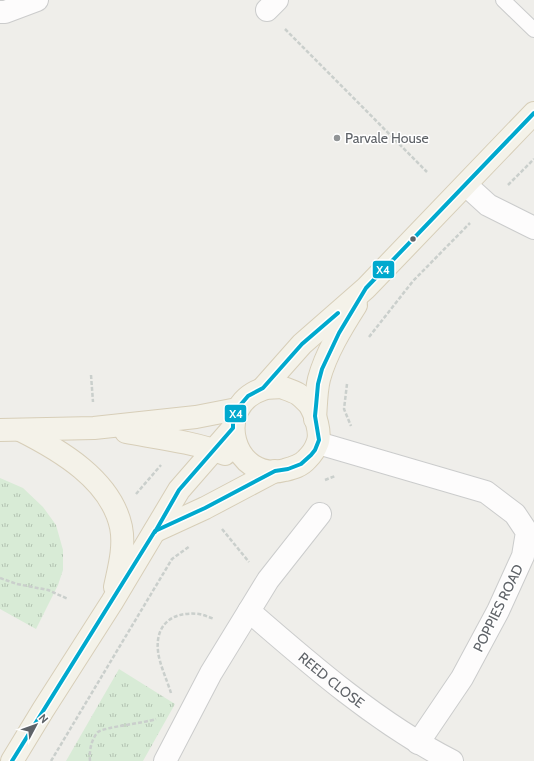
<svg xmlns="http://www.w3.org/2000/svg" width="534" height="761" viewBox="0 0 534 761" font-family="Cabin,sans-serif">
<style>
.grass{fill:url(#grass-tufts)}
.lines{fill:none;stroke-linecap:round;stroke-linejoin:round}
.lane-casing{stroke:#cbcccc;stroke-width:16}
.street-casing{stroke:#cbcccc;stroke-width:24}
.primary-casing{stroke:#d7ceb8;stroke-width:24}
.path{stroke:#cacfcc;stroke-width:2.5;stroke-dasharray:4 2;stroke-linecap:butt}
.lane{stroke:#fdfcfc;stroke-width:14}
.street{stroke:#fdfcfc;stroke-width:22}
.primary{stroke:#f4f2e9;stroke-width:22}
.bus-1-casing{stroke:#fff;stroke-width:7}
.bus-1{stroke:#00a9ce;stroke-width:4}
.poi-dot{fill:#919496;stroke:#fff;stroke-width:1.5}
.bus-dot{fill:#5f6368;stroke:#fff;stroke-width:1.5}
.labels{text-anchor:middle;stroke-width:3;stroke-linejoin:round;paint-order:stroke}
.poi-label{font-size:14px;fill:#5f6368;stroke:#fff;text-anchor:start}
.street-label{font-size:14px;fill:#5f6368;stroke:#fff}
.line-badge{stroke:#fff;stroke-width:1.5}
.badge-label{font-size:11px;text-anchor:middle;font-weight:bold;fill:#fff}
</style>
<defs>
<pattern id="grass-tufts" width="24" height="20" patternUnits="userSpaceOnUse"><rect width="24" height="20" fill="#d8ebd6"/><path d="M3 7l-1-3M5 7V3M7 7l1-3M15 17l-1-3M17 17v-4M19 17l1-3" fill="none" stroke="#b2c2b1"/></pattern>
</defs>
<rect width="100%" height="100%" fill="#efeeea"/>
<g class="grass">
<polygon points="0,478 23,488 43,507 56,525 63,550 63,570 58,585 36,629 0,609"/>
<polygon points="119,669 175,704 143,761 66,761"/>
</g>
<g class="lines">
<defs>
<polyline id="lane" points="503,0 534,30"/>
<g id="street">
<polyline points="267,10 277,0"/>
<polyline points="0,12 5,12 37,0"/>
<polyline points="466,185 488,205 534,228"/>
<polyline points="318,443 486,492 515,514 527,532 523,556 498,611 462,678 418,743"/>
<path id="s1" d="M320 514 268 580 249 611C311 665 379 724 452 761"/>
<polyline points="165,761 211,673 249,611"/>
</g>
<g id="primary">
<path d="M281 387C286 389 293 391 298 394 301 396 306 401 309 404 315 413 322 434 317 444 315 450 311 455 307 459 301 466 293 468 285 470 234 484 211 406 263 389 268 387 275 388 281 387Z"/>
<polyline points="263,388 302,344 366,288 534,113"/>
<path d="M315 419C316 406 316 391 319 379 326 353 342 327 356 305"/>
<polyline points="0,430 94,428 196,417 237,409"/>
<path d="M20 430C60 450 111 480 121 527 125 547 119 568 115 587"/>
<path d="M126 432C159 438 193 442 225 454"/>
<polyline points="155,531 205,508 275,471"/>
<polyline points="12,761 43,710 112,602 179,490 233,428"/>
</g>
</defs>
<use href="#lane" class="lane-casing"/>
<use href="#street" class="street-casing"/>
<use href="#primary" class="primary-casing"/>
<g class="path">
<polyline points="285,29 427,172"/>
<polyline points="508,185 534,159"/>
<polyline points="369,337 413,281 470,223"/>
<polyline points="91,375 93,402"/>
<polyline points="347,384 344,409 351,426"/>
<polyline points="325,480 335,476"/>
<polyline points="136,494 161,465"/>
<polyline points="222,529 249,562"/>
<polyline points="0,578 17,584 48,590 68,599"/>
<path d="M171 693C167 680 159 663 158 651 155 624 173 611 199 614 204 615 209 617 214 619"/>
<polyline points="51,761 172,559 190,546"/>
<path d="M90 761C89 752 91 739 98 732 104 727 145 723 156 719"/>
</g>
<use href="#lane" class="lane"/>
<use href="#street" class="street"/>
<use href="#primary" class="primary"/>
<defs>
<g id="bus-1">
<polyline points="155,532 179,490 233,428 233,422 237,409 248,396 263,388 302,344 338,313"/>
<polyline points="12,761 155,531 205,508 275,471 288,469 301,464 311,455 315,450 319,440 315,416 316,406 318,384 322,369 339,333 366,288 534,113"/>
</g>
</defs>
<use href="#bus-1" class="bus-1-casing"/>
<use href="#bus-1" class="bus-1"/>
</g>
<circle class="poi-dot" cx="337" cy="138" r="4"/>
<circle class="bus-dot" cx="413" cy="239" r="3.5"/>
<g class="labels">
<g class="poi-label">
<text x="345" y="143">Parvale House</text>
</g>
<g class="street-label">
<text transform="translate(498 608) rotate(-64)" y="5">POPPIES ROAD</text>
<text dy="5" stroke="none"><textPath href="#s1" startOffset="228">REED CLOSE</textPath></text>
</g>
</g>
<g class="line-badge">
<rect x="372" y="260" width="23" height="19" rx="4" fill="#00a9ce"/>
<rect x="224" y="404" width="23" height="19" rx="4" fill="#00a9ce"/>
</g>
<g class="badge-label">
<text x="383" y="274">X4</text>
<text x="236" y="418">X4</text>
</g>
<g transform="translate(36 725) rotate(49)" stroke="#ffffff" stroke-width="3" paint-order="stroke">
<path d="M0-3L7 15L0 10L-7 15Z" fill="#5f6368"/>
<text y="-6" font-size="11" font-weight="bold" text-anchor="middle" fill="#5f6368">N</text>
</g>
</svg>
